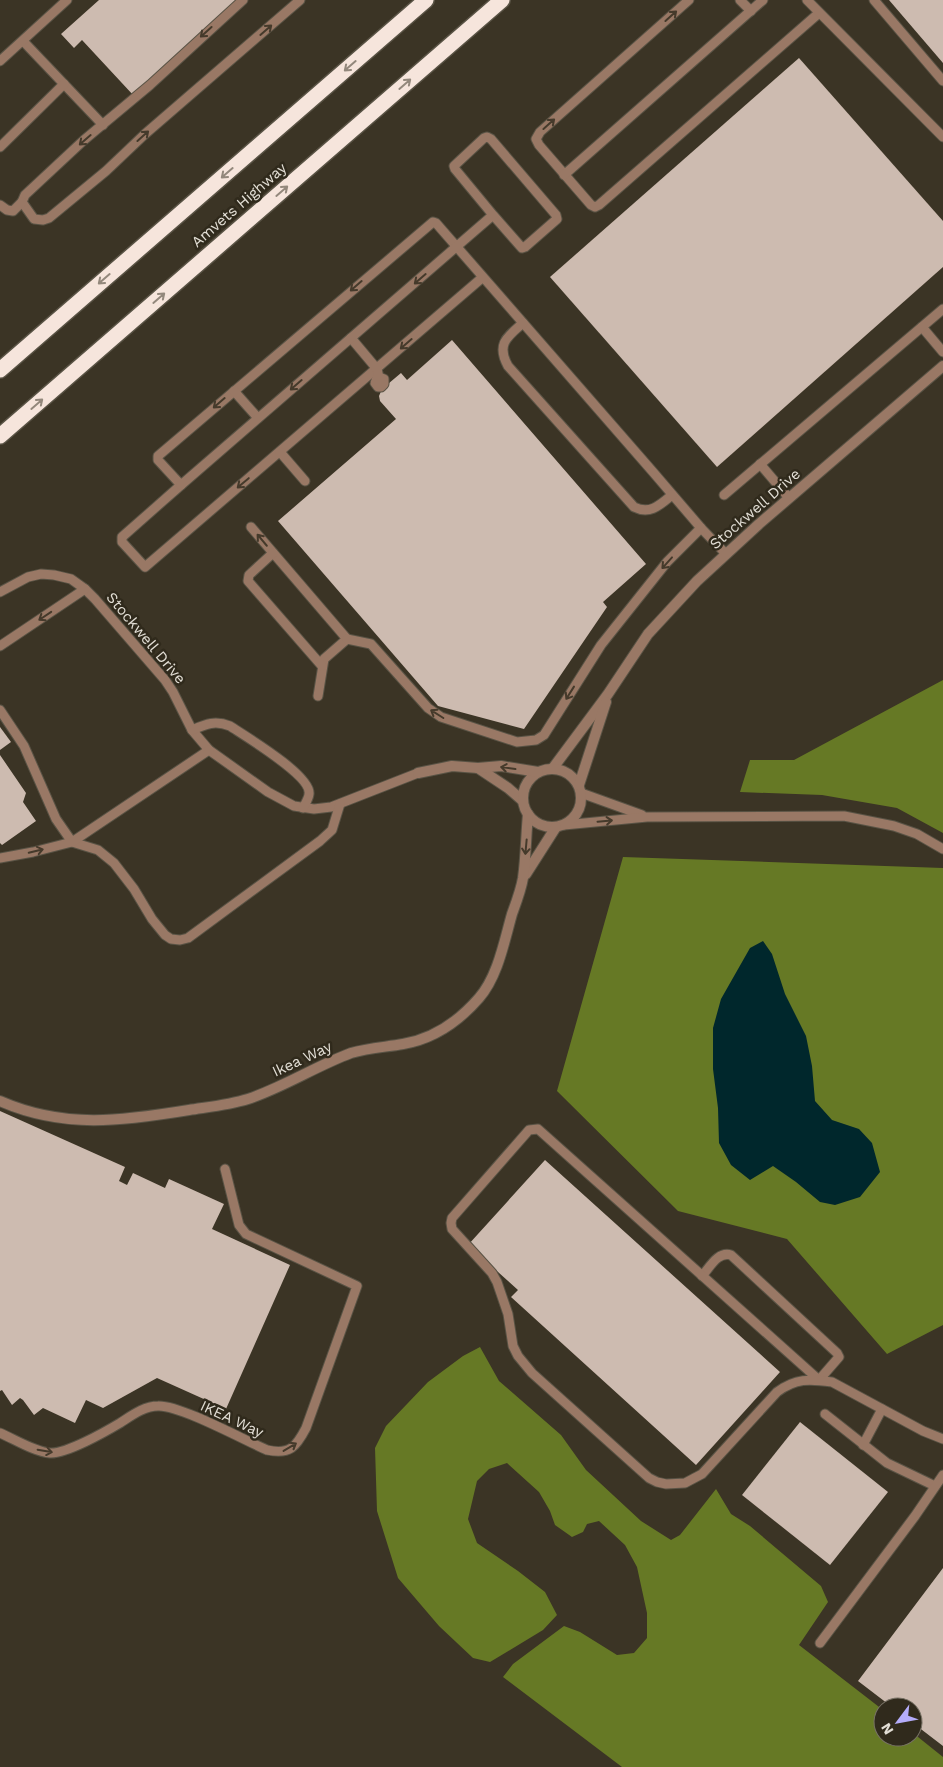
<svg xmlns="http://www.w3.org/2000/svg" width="943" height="1767" viewBox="0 0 943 1767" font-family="'Work Sans',sans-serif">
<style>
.forest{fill:#667925}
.water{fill:#00272c}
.building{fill:#cdbbb0}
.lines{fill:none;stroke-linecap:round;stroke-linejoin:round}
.service-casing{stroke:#595345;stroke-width:11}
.minor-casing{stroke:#595345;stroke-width:12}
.motorway-casing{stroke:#595345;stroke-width:18}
.service{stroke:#997865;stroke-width:9}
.minor{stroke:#997865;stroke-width:10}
.motorway{stroke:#f6e5dc;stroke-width:15}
.oneway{stroke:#453a2b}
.oneway2{stroke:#93887c}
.labels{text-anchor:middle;stroke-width:5;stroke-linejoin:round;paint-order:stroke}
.street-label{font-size:15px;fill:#e3dfd6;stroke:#302a1c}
</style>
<rect width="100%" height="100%" fill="#3b3425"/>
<g class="forest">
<polygon points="943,680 943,833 897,808 822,795 740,792 750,760 794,760"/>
<polygon points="623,857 943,868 943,1325 887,1354 787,1239 678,1211 557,1091"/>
<polygon points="480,1347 499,1381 561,1435 586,1470 641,1521 671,1540 680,1535 716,1489 731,1514 750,1526 821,1586 828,1602 799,1645 883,1710 883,1737 913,1737 913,1733 943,1757 943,1767 622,1767 503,1677 513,1664 564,1626 580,1632 617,1655 634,1653 647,1638 647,1613 637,1567 625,1545 599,1521 587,1524 583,1532 572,1537 555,1525 550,1511 539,1492 507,1463 489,1469 477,1481 468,1519 477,1543 518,1571 545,1592 557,1615 543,1630 490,1662 473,1658 439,1626 398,1578 377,1511 375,1448 386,1426 428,1382 463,1356"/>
</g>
<polygon class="water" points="763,941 772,954 785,994 806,1036 812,1066 815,1101 832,1120 859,1129 872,1143 880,1172 860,1197 835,1205 820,1202 796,1182 773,1166 750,1180 731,1165 719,1143 718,1108 713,1069 713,1028 721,999 750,948"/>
<g class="building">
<polygon points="99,0 239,0 134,96 82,40 74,48 61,34"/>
<polygon points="889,0 943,0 943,63"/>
<polygon points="799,58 943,221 943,267 717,467 550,277"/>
<polygon points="452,340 646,564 603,602 607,607 524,729 438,706 278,521 396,419 380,401 379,396 382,389 401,373 407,380"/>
<polygon points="0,727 11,742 0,750"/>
<polygon points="0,755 26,793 23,802 36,821 2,845 0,843"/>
<polygon points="0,1111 125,1167 119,1181 127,1185 133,1173 165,1188 169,1179 224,1204 212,1229 290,1265 226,1409 157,1378 103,1408 86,1400 75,1423 43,1408 34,1415 23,1400 20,1398 12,1405 2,1390 0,1391"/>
<polygon points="545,1160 780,1372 696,1465 511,1297 518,1290 468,1245"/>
<polygon points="800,1422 888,1492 830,1565 742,1495"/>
<polygon points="943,1568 943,1746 913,1723 913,1707 892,1707 858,1681"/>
</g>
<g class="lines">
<defs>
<g id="service">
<polyline points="243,0 150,85 84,140 25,195 22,202 34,219 43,220 49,218 106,171 145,134 300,0"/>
<polyline points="689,0 540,132 536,139 539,145 591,205 595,207 599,205 819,13"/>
<polyline points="740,0 751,11"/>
<polyline points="807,0 943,137"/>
<polyline points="874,0 943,81"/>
<polyline points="23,41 103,125"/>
<polyline points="0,61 67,0"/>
<polyline points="0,147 64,84"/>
<polyline points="564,175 763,0"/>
<polyline points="0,205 7,210 13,211 22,202"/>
<polyline points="483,277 145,567 122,542 122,537 181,485 158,460 158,456 433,222 436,223 653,472 701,528 726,554"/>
<path d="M523 323C507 337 496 344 508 366L634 507C650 515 660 505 672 495"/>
<polyline points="922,327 943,352"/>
<polyline points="351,338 377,369 379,377 384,379 384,384 381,387 378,387 375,383 377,378 379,377"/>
<polyline points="234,391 258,418"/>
<polyline points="280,452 305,481"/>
<polyline points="760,464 789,498"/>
<polyline points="181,485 493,215 455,169 454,166 484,138 487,137 491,139 556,215 557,219 525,247 522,248 493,215"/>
<polyline points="724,495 943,309"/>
<polyline points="251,527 347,639 324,659 318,696"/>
<polyline points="273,553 249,575 248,581 322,666"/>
<polyline points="0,592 28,577 41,574 54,575 71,579 85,589 95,599 165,680 173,692 192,730 209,750 268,792 294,806 314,809 331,807 418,773"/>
<polyline points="347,639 371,644 428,708 441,717 517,742 536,740 544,735 601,645 667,562 701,528"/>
<polyline points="0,646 85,589"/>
<polyline points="0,710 24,746 56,819 72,842 98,850 114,863 134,889 152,919 165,935 171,939 180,940 188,938 320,841 332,830 340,804"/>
<path d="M192 730C206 724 215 720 230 726 245 736 312 776 309 794 309 798 305 804 303 808"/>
<polyline points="581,793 642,815"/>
<polyline points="564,825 647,817 844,816 894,826 917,834 943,849"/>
<polyline points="0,858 33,852 72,842 209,750"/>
<path d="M702 1276C710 1267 718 1251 731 1255L837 1353 839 1357 819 1380"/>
<path d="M819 1380 538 1129 529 1130 452 1218 451 1223 452 1229 492 1273 497 1282 508 1314 513 1346 518 1356 532 1373 649 1478 657 1482 666 1484 685 1483 702 1474 777 1392C796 1378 809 1379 832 1382L923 1431 943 1439"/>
<polyline points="825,1414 887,1463 935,1486"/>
<path d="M0 1433C14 1439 35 1452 50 1453 66 1454 105 1432 120 1423 131 1416 144 1406 158 1406 180 1405 244 1440 267 1450 290 1455 296 1447 306 1428L357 1286 246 1234 239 1225 225 1169"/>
<polyline points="863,1445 882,1409"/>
<polyline points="820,1643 915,1516 943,1475"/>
</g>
<g id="minor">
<polyline points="478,768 508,788 523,801"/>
<polyline points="553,768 608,694 648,634 697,581 759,524 943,366"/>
<circle cx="552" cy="798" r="29"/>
<polyline points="418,773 452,766 478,768 501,766 538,772"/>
<polyline points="579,785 606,702"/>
<polyline points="526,874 556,827"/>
<path d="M0 1101C64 1129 122 1121 189 1110 208 1107 229 1105 248 1099 284 1087 316 1066 351 1053 368 1048 386 1047 403 1044 433 1039 459 1021 479 998 498 976 504 942 512 914 516 903 521 890 523 878 526 857 526 835 528 814"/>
</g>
<g id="motorway">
<polyline points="0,370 426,0"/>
<polyline points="0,436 502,0"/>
</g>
</defs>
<use href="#service" class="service-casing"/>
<use href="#minor" class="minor-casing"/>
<use href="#motorway" class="motorway-casing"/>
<use href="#service" class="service"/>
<use href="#minor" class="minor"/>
<use href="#motorway" class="motorway"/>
</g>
<defs><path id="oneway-shaft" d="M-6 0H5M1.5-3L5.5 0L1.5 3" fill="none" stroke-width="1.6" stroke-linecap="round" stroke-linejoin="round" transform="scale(1.25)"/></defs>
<g class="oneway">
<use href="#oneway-shaft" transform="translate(671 16) rotate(-42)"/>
<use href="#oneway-shaft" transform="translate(266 30) rotate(-41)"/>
<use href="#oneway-shaft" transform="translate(206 32) rotate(138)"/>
<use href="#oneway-shaft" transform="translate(549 124) rotate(-42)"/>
<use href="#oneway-shaft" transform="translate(143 136) rotate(-42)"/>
<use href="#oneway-shaft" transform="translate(85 140) rotate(139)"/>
<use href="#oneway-shaft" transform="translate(420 279) rotate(139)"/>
<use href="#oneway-shaft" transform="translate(356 286) rotate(139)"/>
<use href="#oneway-shaft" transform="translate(406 344) rotate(139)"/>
<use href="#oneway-shaft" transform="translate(296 385) rotate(139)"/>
<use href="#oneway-shaft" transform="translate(219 403) rotate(139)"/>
<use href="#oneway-shaft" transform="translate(243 483) rotate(140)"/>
<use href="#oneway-shaft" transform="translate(262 540) rotate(-130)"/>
<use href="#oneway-shaft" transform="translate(667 563) rotate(132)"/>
<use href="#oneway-shaft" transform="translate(45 616) rotate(146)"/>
<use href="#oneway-shaft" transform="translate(570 693) rotate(122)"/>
<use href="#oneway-shaft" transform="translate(437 714) rotate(-148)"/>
<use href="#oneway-shaft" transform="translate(508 768) rotate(-172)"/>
<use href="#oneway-shaft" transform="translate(605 821) rotate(-5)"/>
<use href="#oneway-shaft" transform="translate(526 847) rotate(95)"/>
<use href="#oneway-shaft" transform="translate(36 851) rotate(-14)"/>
<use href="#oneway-shaft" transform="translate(290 1447) rotate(-31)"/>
<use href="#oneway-shaft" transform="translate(45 1451) rotate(10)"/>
</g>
<g class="oneway2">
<use href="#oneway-shaft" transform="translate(350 66) rotate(139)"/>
<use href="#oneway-shaft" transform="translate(405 84) rotate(-41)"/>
<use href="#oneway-shaft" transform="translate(227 173) rotate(139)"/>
<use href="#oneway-shaft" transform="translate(282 191) rotate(-41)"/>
<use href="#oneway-shaft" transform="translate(104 279) rotate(139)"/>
<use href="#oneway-shaft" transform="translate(159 298) rotate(-41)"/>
<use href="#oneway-shaft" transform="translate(37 404) rotate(-41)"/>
</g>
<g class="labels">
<g class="street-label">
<text transform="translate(239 205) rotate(-41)" y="5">Amvets Highway</text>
<text transform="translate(755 509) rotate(-41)" y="5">Stockwell Drive</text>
<text transform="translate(146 638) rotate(50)" y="5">Stockwell Drive</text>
<text transform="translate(302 1059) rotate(-25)" y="5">Ikea Way</text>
<text transform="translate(232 1419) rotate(25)" y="5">IKEA Way</text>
</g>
</g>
<g transform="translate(898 1722) rotate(238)"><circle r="24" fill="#302a1c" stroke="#787266"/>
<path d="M0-4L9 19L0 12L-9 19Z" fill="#b4acf9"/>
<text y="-8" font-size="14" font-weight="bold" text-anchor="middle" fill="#e3dfd6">N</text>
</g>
</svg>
